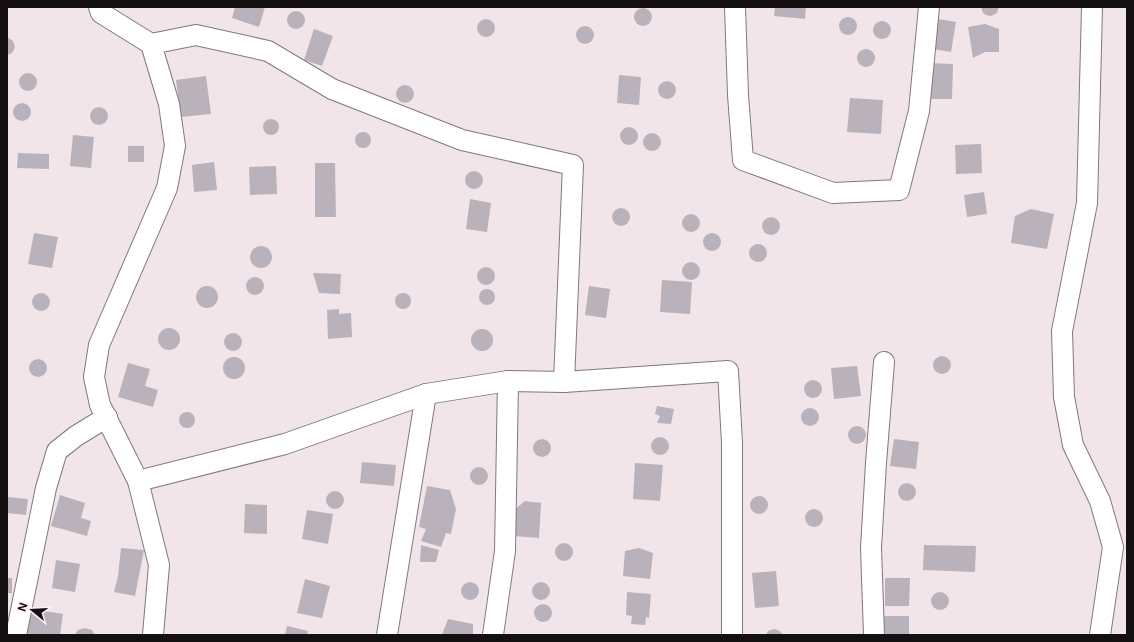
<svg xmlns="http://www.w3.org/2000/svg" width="1134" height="642" viewBox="0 0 1134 642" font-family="Inter,sans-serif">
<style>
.building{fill:#b9b2ba}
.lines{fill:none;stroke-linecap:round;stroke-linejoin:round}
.street-casing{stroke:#82787c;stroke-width:22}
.street{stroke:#fff;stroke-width:20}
</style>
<rect width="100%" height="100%" fill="#f1e5e9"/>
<g class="building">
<polygon points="235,7 265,7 259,27 232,18"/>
<polygon points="775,7 806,7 805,19 774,16"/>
<polygon points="981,7 999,7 997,13 991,16 986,15 983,13"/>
<circle cx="643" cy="17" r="9"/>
<circle cx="296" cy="20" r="9"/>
<circle cx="848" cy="26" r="9"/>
<circle cx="486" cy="28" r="9"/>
<polygon points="938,19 956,22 951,52 933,49"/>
<circle cx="882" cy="30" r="9"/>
<polygon points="985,24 999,29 999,52 985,52 973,58 968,27"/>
<circle cx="585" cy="35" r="9"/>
<polygon points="314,29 333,36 322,66 304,60"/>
<polygon points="7,37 13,41 15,47 12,53 7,55"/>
<circle cx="866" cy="58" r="9"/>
<polygon points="928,63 953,64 952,99 927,99"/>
<circle cx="28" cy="82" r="9"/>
<polygon points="619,75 641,77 639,105 617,103"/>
<polygon points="206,76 211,114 181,117 176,80"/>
<circle cx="667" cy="90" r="9"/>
<circle cx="405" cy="94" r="9"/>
<polygon points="850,98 883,100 881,134 847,132"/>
<circle cx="22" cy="112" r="9"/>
<circle cx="99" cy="116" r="9"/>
<circle cx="271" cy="127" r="8"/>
<circle cx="629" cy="136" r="9"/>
<circle cx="363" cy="140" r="8"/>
<circle cx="652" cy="142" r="9"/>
<polygon points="73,135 94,137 91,168 70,166"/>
<polygon points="981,144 982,173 956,174 955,145"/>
<rect x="128" y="146" width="16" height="16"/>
<polygon points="18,153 49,154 49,169 17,168"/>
<polygon points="214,162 217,190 194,192 192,165"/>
<polygon points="315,163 335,163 336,217 315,217"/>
<polygon points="276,166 277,194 250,195 249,167"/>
<circle cx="474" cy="180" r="9"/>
<polygon points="984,192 987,214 967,217 964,195"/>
<polygon points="470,199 491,203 487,232 466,229"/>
<circle cx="621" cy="217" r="9"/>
<polygon points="1031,209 1054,214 1047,249 1011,243 1015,216"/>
<circle cx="691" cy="223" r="9"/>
<circle cx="771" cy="226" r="9"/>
<circle cx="712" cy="242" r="9"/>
<polygon points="34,233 58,237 52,268 28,264"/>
<circle cx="758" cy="253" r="9"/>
<circle cx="261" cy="257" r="11"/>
<circle cx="691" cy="271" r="9"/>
<circle cx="486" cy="276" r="9"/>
<polygon points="313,273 341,274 340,294 319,293"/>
<circle cx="255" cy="286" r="9"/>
<polygon points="662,280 692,282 690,314 660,312"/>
<polygon points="589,286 610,289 606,318 585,315"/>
<circle cx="207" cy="297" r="11"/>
<circle cx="487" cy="297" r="8"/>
<circle cx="41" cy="302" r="9"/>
<circle cx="403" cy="301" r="8"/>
<polygon points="339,309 339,314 351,313 352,337 328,339 327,310"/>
<circle cx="169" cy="339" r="11"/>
<circle cx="482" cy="340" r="11"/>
<circle cx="233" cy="342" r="9"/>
<circle cx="942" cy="365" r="9"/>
<circle cx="234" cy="368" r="11"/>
<circle cx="38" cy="368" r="9"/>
<polygon points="128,363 150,369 145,386 158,390 153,407 118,397"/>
<polygon points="857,366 861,396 834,399 831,368"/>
<circle cx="813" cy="389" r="9"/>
<polygon points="657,406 674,409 671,424 657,423 660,416 655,414"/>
<circle cx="810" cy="417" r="9"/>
<circle cx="187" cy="420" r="8"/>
<circle cx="857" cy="435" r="9"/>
<circle cx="660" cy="446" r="9"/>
<circle cx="542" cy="448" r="9"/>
<polygon points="894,439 919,442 916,469 890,466"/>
<polygon points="362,462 396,465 394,486 360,483"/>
<polygon points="635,463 663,465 660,501 633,499"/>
<circle cx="479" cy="476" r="9"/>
<circle cx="907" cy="492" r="9"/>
<polygon points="427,486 450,490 456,509 451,534 446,533 441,547 421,541 426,529 419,527"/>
<circle cx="335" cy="500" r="9"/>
<polygon points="60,495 85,503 81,518 91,521 87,536 51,526"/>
<circle cx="759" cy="505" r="9"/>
<polygon points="7,497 28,499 26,515 7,513"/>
<polygon points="525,501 541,503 539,538 513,536 514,510"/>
<polygon points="245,504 267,505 267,534 244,533"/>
<circle cx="814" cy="518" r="9"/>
<polygon points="307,510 333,514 328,544 302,539"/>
<circle cx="564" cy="552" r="9"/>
<polygon points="421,545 439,550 436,562 420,562"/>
<polygon points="924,545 976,546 975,572 923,570"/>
<polygon points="121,548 144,550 135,596 114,592 118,576"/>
<polygon points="639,548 653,553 650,579 623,576 625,551"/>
<polygon points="56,560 80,564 75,592 52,588"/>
<polygon points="776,571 779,606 755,608 752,573"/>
<rect x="7" y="578" width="5" height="15"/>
<polygon points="885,578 910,578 909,606 885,606"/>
<polygon points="305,579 330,586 322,618 297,613"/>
<circle cx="470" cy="591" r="9"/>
<circle cx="541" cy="591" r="9"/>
<circle cx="940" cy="601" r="9"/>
<polygon points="627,592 651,594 649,618 646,617 645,625 631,624 632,616 626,615"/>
<circle cx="543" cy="613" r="9"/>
<polygon points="31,609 63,614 60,635 27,635"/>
<rect x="884" y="616" width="25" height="19"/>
<polygon points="448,619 473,624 473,635 442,635"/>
<polygon points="287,626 308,631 307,635 285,635"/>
<polygon points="85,628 92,630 95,635 75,635 78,630"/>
<polygon points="774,629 780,631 783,635 766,635 768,631"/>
</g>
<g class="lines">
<defs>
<g id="street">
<polyline points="99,7 101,13 151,44 169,104 175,146 167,188 99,345 94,377 100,405 138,481 159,565 153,635"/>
<polyline points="735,7 738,95 743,160 833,193 899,190 919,111 929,7"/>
<polyline points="1092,7 1087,203 1062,331 1064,397 1073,445 1100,501 1113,547 1100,635"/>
<polyline points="151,44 196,35 268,51 332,89 462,140 573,165 564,382"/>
<polyline points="138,481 285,444 426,394 508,381 564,382 728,371 732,443 732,635"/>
<polyline points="16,635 46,488 57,451 76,436 107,417"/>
<polyline points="387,635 426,394"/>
<polyline points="493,635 505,551 508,381"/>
<polyline points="874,635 871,548 876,463 884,362"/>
</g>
</defs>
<use href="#street" class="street-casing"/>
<use href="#street" class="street"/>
</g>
<rect width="1134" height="642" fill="none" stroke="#141012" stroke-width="16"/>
<g transform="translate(32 610) rotate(288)" stroke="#fef2f6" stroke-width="3" paint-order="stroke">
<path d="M0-3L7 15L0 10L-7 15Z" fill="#141012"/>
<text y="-6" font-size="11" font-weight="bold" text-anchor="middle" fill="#141012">N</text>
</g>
</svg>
